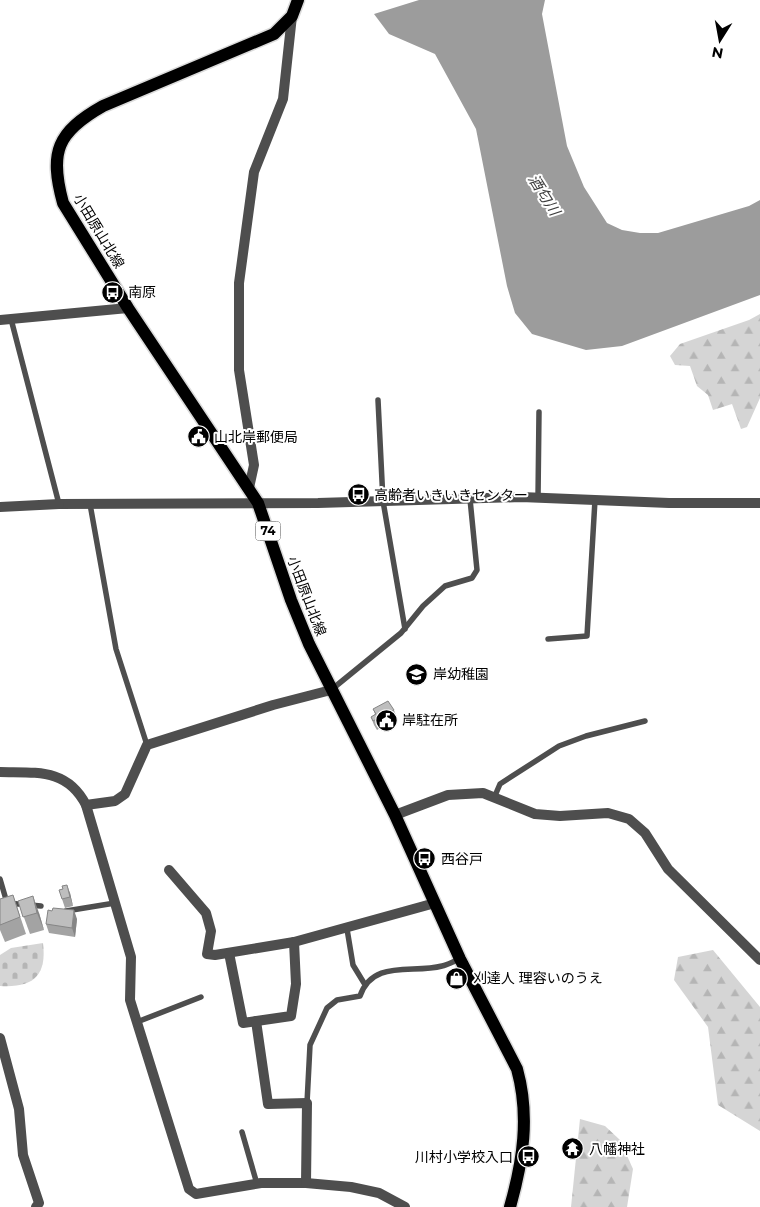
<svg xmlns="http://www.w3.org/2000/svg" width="760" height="1207" viewBox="0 0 760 1207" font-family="Montserrat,'Noto Sans JP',sans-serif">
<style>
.forest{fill:url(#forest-firs)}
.cemetery{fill:url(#cemetery-stones)}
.water{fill:#9c9c9c}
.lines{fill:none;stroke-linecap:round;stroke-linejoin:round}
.primary-casing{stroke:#dbdbdb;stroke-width:15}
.service{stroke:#4e4e4e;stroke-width:5.5}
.minor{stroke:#4e4e4e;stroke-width:10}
.tertiary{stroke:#4e4e4e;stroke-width:10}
.primary{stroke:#000;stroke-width:12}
.wall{fill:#a3a3a3}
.shaded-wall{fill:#858585}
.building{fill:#bebebe;stroke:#858585}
.labels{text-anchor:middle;stroke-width:4;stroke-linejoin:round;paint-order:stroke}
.shield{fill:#fff;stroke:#4c4c4c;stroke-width:1}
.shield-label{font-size:12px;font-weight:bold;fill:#000}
.street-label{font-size:14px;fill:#000;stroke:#fff}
.poi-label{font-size:14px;fill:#000;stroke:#fff;text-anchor:start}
.water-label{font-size:15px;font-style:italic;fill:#3d3d3d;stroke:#fff}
</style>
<defs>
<pattern id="forest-firs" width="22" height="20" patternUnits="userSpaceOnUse" patternTransform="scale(1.25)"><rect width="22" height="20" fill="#d5d5d5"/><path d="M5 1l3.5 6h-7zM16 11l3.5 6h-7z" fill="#b5b5b5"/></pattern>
<pattern id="cemetery-stones" width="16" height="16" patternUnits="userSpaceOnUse" patternTransform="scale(1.25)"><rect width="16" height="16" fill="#d5d5d5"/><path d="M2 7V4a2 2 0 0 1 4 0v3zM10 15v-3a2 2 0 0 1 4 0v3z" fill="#b5b5b5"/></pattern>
</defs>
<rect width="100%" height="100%" fill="#fff"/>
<g class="forest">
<polygon points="760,314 760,398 747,427 741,429 732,404 713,410 708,395 697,386 690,366 675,365 670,356 680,344 749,320"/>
<polygon points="713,950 760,1007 760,1131 718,1105 708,1027 674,980 678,957"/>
<polygon points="580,1119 605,1126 620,1140 633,1169 627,1207 571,1207"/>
</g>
<path class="cemetery" d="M43 943C47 976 33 988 0 986V955L11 948Z"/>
<polygon class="water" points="419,0 545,0 542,14 567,146 584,187 607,223 622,230 640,233 658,233 749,206 760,200 760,295 622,346 586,350 532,334 515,313 507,286 476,129 435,54 389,34 374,14"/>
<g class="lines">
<defs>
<path id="primary" d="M298 0 292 16 274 34 103 106C57 132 49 152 63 203L128 308 258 503 291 600 309 644 395 815 460 959 517 1069C530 1116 523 1161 510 1207"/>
</defs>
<use href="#primary" class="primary-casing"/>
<g class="service">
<polyline points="11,319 59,504"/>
<polyline points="378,400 383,501 405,629"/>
<polyline points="538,498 539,412"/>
<polyline points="90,504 116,649 147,745"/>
<polyline points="548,639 587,636 595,500"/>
<polyline points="331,690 401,633 423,606 445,586 472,578 477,570 470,499"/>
<polyline points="494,798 500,784 559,746 586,736 645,721"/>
<polyline points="0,879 7,903 41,906"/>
<polyline points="66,911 115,903"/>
<polyline points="347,929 353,965 364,983"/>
<polyline points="137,1022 201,997"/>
<path d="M307 1103 310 1045 327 1008 337 1000 360 996C373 959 412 974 442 966 448 965 454 961 460 959"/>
<polyline points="242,1132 257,1184"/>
</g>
<g class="minor">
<polyline points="0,320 128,308"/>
<polyline points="249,488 254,465 239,370 239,283 254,172 283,99 292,16"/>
<polyline points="59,504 318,503 521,497 669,503 760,503"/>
<path d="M0 772C36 773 67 768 86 805L131 957 130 1000 189 1189 196 1194 261 1183H306L351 1187 379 1193 405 1207"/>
<polyline points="86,805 115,801 125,794 147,745 273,705 331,690"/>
<polyline points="395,815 448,795 483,793 535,814 560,816 608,813 629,819 645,833 668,869 760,960"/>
<polyline points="169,870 206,913 211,931 207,954 215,955 294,942 435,903"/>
<polyline points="229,953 243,1023 291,1016 296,984 294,942"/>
<polyline points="256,1021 268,1104 307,1103 306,1183"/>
<polyline points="0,1038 19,1109 23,1155 39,1203 36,1207"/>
</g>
<polyline class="tertiary" points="0,507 59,504"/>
<use href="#primary" class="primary"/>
</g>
<g class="wall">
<polygon points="373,709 394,710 397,718 377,730 374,725 371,717 375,714"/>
<polygon points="63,889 70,893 73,906 65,908 62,899"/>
<polygon points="13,895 26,934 5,942 0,930 0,899"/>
<polygon points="18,901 39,913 44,930 30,934"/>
<polygon points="77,919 75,937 49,933 46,924"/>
</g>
<g class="shaded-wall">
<polygon points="67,885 70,893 73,906 70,897"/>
<polygon points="33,896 39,913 44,930 37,913"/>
<polygon points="74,910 77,919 75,937 72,928"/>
</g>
<g class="building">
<polygon points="388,701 394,710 373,721 371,717 376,714 373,709"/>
<polygon points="67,885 70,897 62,899 59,890 63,889 62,886"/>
<polygon points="13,895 20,917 0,925 0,899"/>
<polygon points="33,896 37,913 23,917 18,901"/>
<polygon points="53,908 74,910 72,928 46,924 48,910 52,911"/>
</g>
<defs>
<symbol id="bus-disc" viewBox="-11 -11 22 22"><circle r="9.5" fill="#000" stroke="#fff"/><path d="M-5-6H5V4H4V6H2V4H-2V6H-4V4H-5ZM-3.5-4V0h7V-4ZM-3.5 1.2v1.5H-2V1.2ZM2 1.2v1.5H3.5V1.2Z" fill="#fff"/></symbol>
<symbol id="civic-disc" viewBox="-11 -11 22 22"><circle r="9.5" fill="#000" stroke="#fff"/><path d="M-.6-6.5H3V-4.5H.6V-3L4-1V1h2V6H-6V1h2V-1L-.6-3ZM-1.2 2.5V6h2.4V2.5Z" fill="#fff"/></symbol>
<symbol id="school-disc" viewBox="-11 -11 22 22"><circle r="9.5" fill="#000" stroke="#fff"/><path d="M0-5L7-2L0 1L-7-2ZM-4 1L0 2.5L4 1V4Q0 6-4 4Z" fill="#fff"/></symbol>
<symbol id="shop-disc" viewBox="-11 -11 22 22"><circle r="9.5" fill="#000" stroke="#fff"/><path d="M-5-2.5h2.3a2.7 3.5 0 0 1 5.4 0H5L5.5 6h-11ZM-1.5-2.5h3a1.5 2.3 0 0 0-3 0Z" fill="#fff"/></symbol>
<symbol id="temple-disc" viewBox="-11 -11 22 22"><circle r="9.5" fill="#000" stroke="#fff"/><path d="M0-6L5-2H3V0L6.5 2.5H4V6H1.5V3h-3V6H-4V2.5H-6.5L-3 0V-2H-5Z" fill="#fff"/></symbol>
</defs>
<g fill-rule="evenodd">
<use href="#bus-disc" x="100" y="280" width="25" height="25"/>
<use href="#civic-disc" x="186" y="424" width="25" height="25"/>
<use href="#bus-disc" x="346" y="482" width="25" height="25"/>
<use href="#school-disc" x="404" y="662" width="25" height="25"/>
<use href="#civic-disc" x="374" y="708" width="25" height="25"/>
<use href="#bus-disc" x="412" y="846" width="25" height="25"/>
<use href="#shop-disc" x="444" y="966" width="25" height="25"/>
<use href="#temple-disc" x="560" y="1136" width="25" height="25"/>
<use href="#bus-disc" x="516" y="1144" width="25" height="25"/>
</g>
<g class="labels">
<rect class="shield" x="255.5" y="521.5" width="25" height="19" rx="4"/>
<g class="shield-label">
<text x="268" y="535">74</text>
</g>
<g class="street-label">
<text transform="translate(99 231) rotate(59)" y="5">小田原山北線</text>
<text transform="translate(307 596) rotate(69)" y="5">小田原山北線</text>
</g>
<g class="poi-label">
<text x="128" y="297">南原</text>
<text x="214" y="442">山北岸郵便局</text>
<text x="374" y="500">高齢者いきいきセンター</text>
<text x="433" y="679">岸幼稚園</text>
<text x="402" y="725">岸駐在所</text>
<text x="441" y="864">西谷戸</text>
<text x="473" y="983">刈達人 理容いのうえ</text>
<text x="589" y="1154">八幡神社</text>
<text x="513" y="1162" text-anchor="end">川村小学校入口</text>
</g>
<g class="water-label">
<text transform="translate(544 195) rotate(58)" y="5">酒匂川</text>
</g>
</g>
<g transform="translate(720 40) rotate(191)" stroke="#ffffff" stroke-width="4" paint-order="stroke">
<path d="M0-4L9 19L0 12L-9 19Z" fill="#000000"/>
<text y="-8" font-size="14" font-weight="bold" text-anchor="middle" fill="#000000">N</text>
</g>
</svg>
